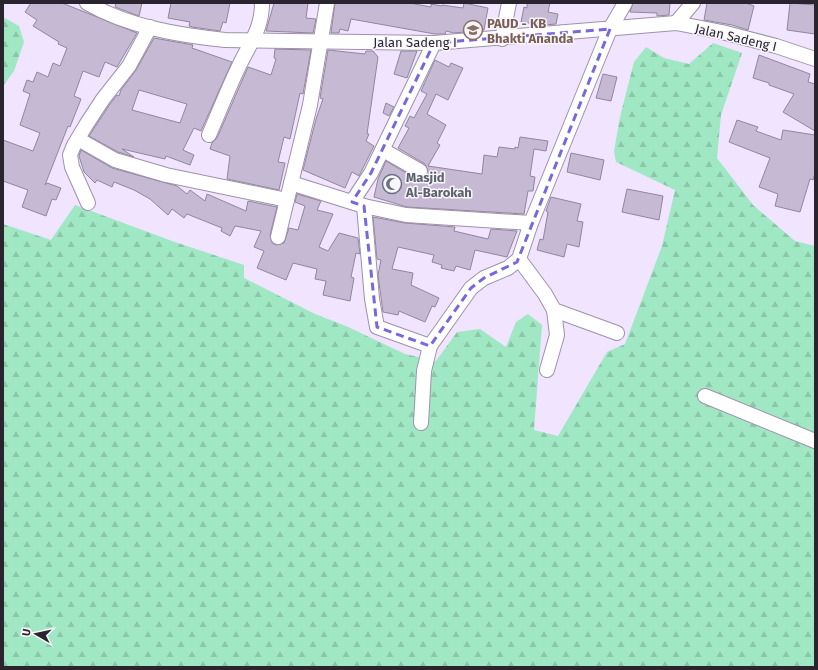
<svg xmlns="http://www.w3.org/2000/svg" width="818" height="670" viewBox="0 0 818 670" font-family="'Fira Sans',sans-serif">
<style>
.forest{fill:url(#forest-firs)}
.building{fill:#c5b9d3;stroke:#92869f;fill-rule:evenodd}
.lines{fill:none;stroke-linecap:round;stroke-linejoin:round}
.minor-casing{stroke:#9e92ab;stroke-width:16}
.minor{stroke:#fff;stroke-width:14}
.marked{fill:none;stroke:#7767e2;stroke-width:3;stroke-dasharray:8 5;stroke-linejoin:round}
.labels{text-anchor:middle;stroke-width:3;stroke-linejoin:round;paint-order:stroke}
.education-label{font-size:13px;font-weight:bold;fill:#785e54;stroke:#f8f6fb;text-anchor:start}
.street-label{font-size:13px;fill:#29242e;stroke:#f8f6fb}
.worship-label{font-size:13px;font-weight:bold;fill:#5b616d;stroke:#f8f6fb;text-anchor:start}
</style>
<defs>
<pattern id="forest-firs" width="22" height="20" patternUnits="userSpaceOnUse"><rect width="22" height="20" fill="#a0e7c3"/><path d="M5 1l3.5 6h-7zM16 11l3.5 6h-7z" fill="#8ac6a8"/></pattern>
</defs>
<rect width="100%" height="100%" fill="#f0e4ff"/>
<g class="forest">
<polygon points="3,17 19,26 24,42 14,71 3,86"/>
<polygon points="713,43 742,53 721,115 717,158 753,205 795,241 815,246 815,667 3,667 3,224 51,240 75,205 172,241 244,265 244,278 315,314 346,326 405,354 436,361 457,332 480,329 506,347 516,322 528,314 542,325 534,430 558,436 607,352 625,344 662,246 675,190 616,162 614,151 620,117 634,62 646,47 664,58 689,64"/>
</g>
<g class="building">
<polygon points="31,3 62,3 137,33 117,67 105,62 99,77 83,71 74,96 81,99 70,127 68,126 45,185 47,183 61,188 56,200 52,199 46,216 22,207 28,190 3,181 3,140 33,151 40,133 20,125 30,94 23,91 27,80 33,82 37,72 48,77 53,63 60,66 67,48 58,44 59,42 33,26 37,20 25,12"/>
<polygon points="116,3 142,3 139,16 115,7"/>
<polygon points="171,3 230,3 226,23 223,22 220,31 192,27 189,26 190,22 168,18"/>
<polygon points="274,3 308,3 306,18 316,19 313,33 266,31"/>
<polygon points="335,3 410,3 431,7 431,4 442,6 442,5 463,8 464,3 488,8 484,30 454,33 446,31 445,34 435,34 351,19 348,31 340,29 339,33 331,33"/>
<polygon points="527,3 550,3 548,12 558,14 556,24 544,25 521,22 524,7 527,8"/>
<polygon points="633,3 670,3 669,15 657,16 657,13 630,12"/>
<polygon points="707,3 746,3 754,6 748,30 732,25 704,20"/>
<polygon points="790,3 815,5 815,34 787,30"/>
<path d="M154 38 193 45 192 48 232 62 201 131 194 128 183 150 194 155 190 165 166 156 165 159 122 149 134 157 118 152 89 136 110 104 117 95 119 96 121 90 136 70ZM139 90 187 104 180 123 132 110Z"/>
<polygon points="275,49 311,50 303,94 300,93 290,139 284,137 278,162 285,163 279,190 227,179 230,156 210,149 212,143 217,138 248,67 271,75 276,59 274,58"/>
<polygon points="328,50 365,54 366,51 373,51 378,57 367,134 369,134 366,141 374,146 359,176 352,172 345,188 303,170 316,119 323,99 320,98"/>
<polygon points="401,51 417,51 407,78 394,74"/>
<polygon points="759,55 810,74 808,82 815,84 815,131 783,112 794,94 769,85 769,83 753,78"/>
<polygon points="435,60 449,67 451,63 463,68 448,100 436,94 427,114 446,125 437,143 440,145 428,166 482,174 484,155 497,157 499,147 515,149 515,147 518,148 520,137 548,141 546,151 534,149 530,176 535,177 533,191 528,191 524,214 407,207 374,197 378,179 386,161 416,179 424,178 428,175 428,171 425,164 398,148 409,128 405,126 410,116 414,118 427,94 421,91"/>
<polygon points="603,74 617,77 611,101 596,98"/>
<polygon points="386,103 394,107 389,116 383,113"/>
<polygon points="737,120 758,127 756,131 781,140 783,130 815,135 815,173 813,180 810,179 800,212 775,206 778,194 759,187 770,158 729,142"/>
<polygon points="81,150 112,168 177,186 187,194 190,190 205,201 207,194 246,211 248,201 277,207 270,235 272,243 276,245 284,243 289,228 298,230 305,206 295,202 297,194 321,201 317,210 333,214 319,247 328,251 339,233 358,238 360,254 356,253 351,277 354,278 350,301 323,295 326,281 315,279 317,269 293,263 286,280 257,268 264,251 254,247 261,231 235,226 230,236 221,231 222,228 187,214 184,218 172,209 168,215 150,199 134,190 114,182 112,187 97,180 95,183 84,172 79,156"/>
<polygon points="571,153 604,160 600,180 567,172"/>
<polygon points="627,189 663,196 659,220 622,212"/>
<polygon points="551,197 581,204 577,221 583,222 579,247 567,244 564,257 537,250 540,239 543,240 548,212 546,211"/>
<polygon points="373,217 405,223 455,227 454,231 488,239 491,229 517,231 507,257 475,250 470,270 456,266 454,271 441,268 442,265 432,262 434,255 398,247 392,269 413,273 411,285 439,298 435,307 432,306 425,322 399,311 398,315 383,312 378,275 381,260 377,259"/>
</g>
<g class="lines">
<defs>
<g id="minor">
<path d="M87 3C129 27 178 35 225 40L434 43 676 23 722 32 776 46 815 59"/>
<polyline points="676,23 693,3"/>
<polyline points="502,39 509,3"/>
<path d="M209 135C219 112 228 89 239 66 250 43 262 29 262 3"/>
<polyline points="78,139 115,160 166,175 287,200"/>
<polyline points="383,150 420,171"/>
<polyline points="291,183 364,206 406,215 531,223"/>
<polyline points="352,202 371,173 434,43"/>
<polyline points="88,203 72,167 70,155 74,145 86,125 103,99 129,66 150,27"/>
<polyline points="364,206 372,299 377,327 430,346 424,371 421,423"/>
<polyline points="278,237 310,105 327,3"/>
<polyline points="519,259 545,294 554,310 617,333"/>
<polyline points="430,346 471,288 484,278 508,268 519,259 531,223 610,29 625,3"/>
<polyline points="547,370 557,335 554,310"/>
<polyline points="705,396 815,441"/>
</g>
</defs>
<use href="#minor" class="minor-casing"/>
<use href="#minor" class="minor"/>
</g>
<path class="marked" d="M610 29 517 262 484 278 471 288 430 346 377 327 364 206 352 202 371 173 434 43Z"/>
<defs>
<symbol id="school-ring" viewBox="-11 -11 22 22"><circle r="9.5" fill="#f8f6fb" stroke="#8d6e63" stroke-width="1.5"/><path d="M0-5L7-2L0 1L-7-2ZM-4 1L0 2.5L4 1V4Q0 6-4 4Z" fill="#8d6e63"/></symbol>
<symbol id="mosque-ring" viewBox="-11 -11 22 22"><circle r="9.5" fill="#f8f6fb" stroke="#6b7280" stroke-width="1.5"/><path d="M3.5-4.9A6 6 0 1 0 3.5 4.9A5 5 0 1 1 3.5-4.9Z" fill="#6b7280"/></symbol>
</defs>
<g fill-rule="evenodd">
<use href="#school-ring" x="462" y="19" width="22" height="22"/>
<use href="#mosque-ring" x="381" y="173" width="22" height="22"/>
</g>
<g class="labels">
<g class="education-label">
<text x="487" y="28">PAUD - KB<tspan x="487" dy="15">Bhakti Ananda</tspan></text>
</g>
<g class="street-label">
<text transform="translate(736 37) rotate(13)" y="5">Jalan Sadeng I</text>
<text x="415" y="47">Jalan Sadeng I</text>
</g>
<g class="worship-label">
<text x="406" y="182">Masjid<tspan x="406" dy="15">Al-Barokah</tspan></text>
</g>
</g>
<rect width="818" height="670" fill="none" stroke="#29242e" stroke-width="8"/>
<g transform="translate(36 634) rotate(279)" stroke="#f8f6fb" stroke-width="3" paint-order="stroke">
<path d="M0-3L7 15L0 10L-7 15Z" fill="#29242e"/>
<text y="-6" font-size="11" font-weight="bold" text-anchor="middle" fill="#29242e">U</text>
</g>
</svg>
